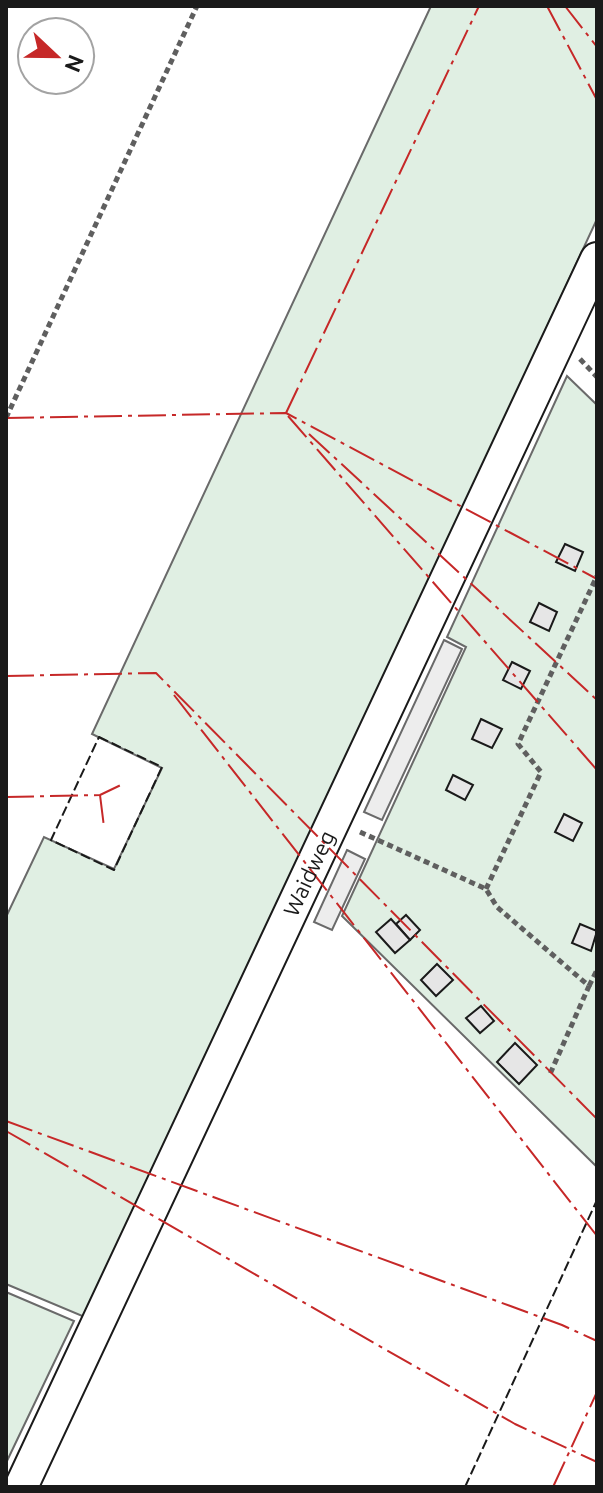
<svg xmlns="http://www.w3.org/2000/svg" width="603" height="1493" viewBox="0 0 603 1493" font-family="Ubuntu,sans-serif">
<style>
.green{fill:#e0efe3;stroke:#6a6a6a;stroke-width:2}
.parking{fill:#ededed;stroke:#6a6a6a;stroke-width:2}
.building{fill:#e6e6e6;stroke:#1a1a1a;stroke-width:2}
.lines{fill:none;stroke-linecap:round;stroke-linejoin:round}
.minor-casing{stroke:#1a1a1a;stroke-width:36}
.path{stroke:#5f5f5f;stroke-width:5;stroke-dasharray:6 4;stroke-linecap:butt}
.minor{stroke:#fff;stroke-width:32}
.fence{stroke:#1a1a1a;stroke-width:2;stroke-dasharray:10 4;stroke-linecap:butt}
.power{stroke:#c62828;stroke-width:2;stroke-dasharray:28 6 4 6;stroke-linecap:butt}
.labels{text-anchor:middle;stroke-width:6;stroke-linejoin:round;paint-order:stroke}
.street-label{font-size:22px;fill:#1a1a1a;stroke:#fff}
</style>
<rect width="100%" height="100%" fill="#fff"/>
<g class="green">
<polygon points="431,6 597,6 597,219 87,1318 6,1284 6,917 44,837 114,869 162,768 92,734"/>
<polygon points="567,376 597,405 597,1167 342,916 466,647 447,637"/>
<polygon points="6,1292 74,1321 6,1463"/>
</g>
<g class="parking">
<polygon points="444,640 462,649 382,820 364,812"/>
<polygon points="347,850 365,859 332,930 314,922"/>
</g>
<g class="building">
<polygon points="565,544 583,552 575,571 556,562"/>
<polygon points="539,603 557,612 549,631 530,622"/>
<polygon points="512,662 530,671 521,689 503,680"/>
<polygon points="481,719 502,729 492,748 472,739"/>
<polygon points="453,775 473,785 465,800 446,790"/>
<polygon points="564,814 582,823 573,841 555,832"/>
<polygon points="406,915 420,930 410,940 396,924"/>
<polygon points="391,919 410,940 395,953 376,932"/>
<polygon points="580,924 597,931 591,951 572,943"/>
<polygon points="437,964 453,980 436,996 421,980"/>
<polygon points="481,1006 494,1021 480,1033 466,1018"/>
<polygon points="515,1043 537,1065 519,1084 497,1062"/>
</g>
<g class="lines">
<defs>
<g id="minor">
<path id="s1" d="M21 1487 597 259"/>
</g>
</defs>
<use href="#minor" class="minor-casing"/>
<g class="path">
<polyline points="580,359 597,377"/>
<polyline points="6,418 197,6"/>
<polyline points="360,832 486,889 497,907 589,986 550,1074"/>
<polyline points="486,889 541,772 518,744 597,576"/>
<polyline points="589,986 597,970"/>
</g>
<use href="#minor" class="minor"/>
<g class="fence">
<polygon points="99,737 162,767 114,870 51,840"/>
<polyline points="465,1487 597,1200"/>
</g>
<g class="power">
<polyline points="547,6 597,100"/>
<polyline points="565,6 597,47"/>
<polyline points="286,413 479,6"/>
<polyline points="288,416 597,770"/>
<polyline points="6,418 286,413 597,579"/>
<polyline points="309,434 597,700"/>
<polyline points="6,676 156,673 597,1119"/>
<polyline points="174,695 597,1236"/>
<polyline points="100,795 104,827"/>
<polyline points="6,797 100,795 125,783"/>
<polyline points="6,1121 562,1325 597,1341"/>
<polyline points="6,1131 515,1424 597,1462"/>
<polyline points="553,1487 597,1392"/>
</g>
</g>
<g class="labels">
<g class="street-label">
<text dy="8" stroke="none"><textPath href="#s1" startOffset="678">Waidweg</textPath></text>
</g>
</g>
<rect width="603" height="1493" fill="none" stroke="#1a1a1a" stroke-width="16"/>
<g transform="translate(56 56) rotate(112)"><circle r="38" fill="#ffffff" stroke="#a3a3a3" stroke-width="2"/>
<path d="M0-6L14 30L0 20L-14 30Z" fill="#c62828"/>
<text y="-12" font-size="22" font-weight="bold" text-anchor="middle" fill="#1a1a1a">N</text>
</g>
</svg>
